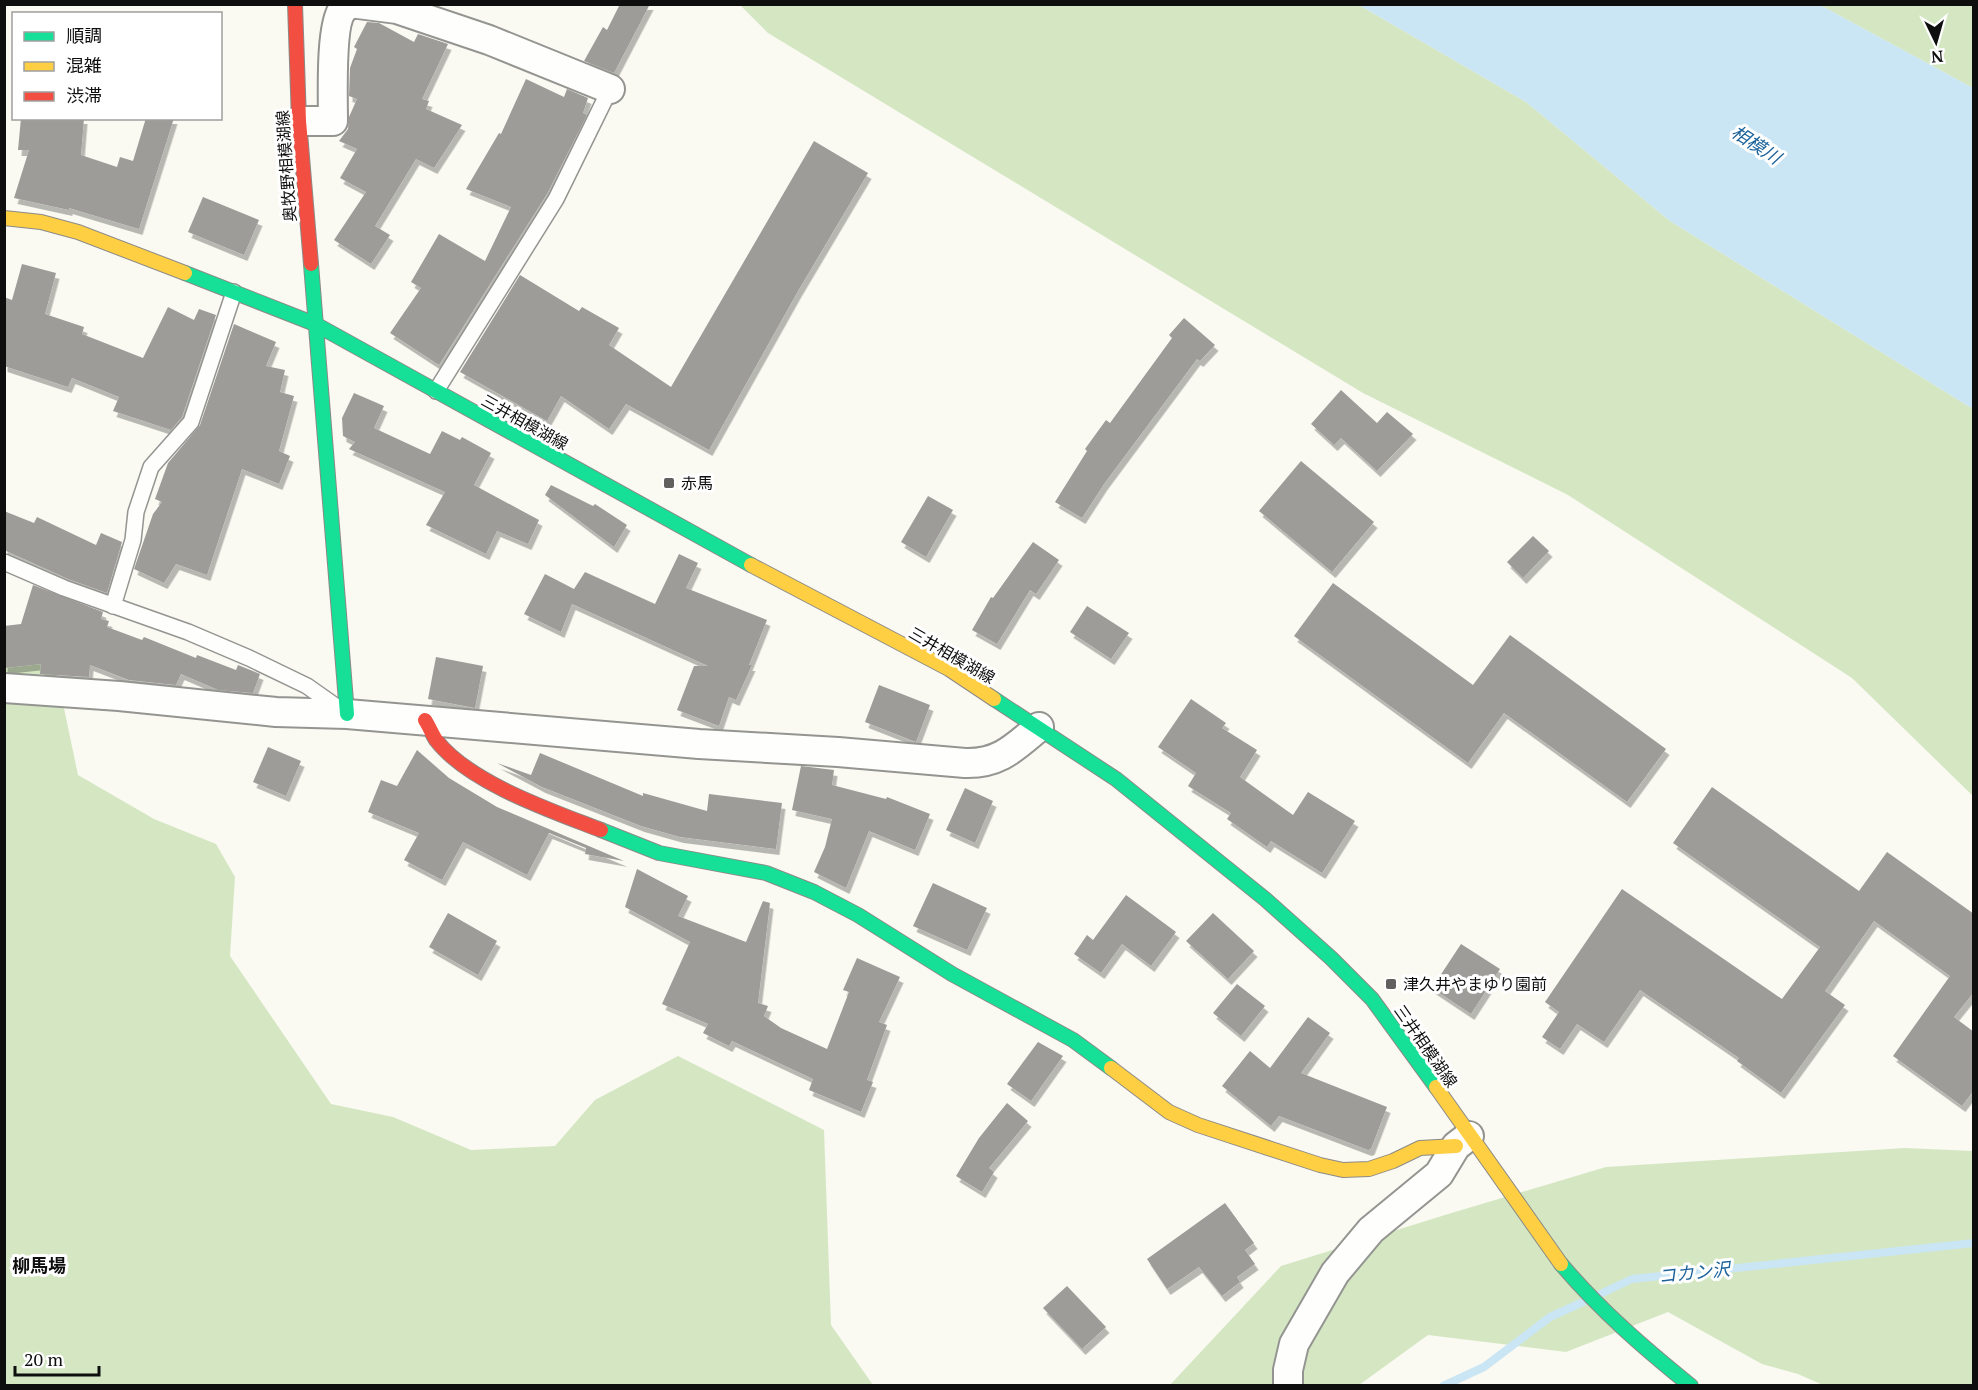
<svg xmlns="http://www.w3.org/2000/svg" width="1978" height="1390" viewBox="0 0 1978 1390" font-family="'PT Serif','Noto Sans JP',serif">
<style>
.forest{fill:#d4e7c2}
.water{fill:#cae5f3}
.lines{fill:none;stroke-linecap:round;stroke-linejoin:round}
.stream{stroke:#cae5f3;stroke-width:8}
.building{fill:#9e9c98;filter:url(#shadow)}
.lane-casing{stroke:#949491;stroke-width:18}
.street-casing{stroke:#949491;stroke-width:32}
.fast-casing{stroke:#8b8a87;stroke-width:16}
.slow-casing{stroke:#8b8a87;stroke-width:16}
.jam-casing{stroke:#8b8a87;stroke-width:16}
.lane{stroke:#fefefd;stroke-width:15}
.street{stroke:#fefefd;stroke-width:28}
.fast{stroke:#16e098;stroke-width:14}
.slow{stroke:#ffcf43;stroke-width:14}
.jam{stroke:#f24e42;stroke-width:14}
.poi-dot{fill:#61605e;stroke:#fff;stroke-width:2}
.labels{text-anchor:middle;stroke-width:6;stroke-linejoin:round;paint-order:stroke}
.street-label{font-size:16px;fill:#0e0e0e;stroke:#fff}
.poi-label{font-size:16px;fill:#0e0e0e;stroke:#fff;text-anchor:start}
.water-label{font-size:18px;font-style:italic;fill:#1c629b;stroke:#fff}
.neighbourhood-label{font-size:18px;font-weight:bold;fill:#0e0e0e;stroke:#fff}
</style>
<defs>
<filter id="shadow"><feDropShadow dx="3.5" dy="6" stdDeviation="0" flood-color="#0004"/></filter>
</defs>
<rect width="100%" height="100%" fill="#faf9f2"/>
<g class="forest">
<polygon points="740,5 1359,5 1526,102 1670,221 1973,409 1973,796 1852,678 1568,495 1363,393 768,33"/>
<polygon points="1820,5 1973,5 1973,88"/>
<polygon points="5,640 53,656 78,775 154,819 216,844 235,877 230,956 331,1104 393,1117 471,1150 555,1146 595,1100 678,1056 824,1130 831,1325 873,1385 5,1386"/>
<polygon points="1905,1148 1973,1151 1973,1385 1823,1385 1798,1374 1762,1364 1668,1312 1566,1352 1428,1335 1359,1385 1169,1386 1281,1266 1445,1215 1606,1167"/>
</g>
<polygon class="water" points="1359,5 1820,5 1973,88 1973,409 1670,221 1526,102"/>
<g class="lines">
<g class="stream">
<polyline points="1598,1295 1632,1279 1974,1243"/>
<polyline points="1443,1386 1484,1367 1550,1317 1583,1302"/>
</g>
</g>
<g class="building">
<polygon points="620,4 650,4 614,73 584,61 603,27 607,30"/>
<polygon points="367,22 379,23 414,42 418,34 448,44 422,99 429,101 426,109 462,125 434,168 416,159 375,226 390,235 371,264 334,240 366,192 340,178 357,149 339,141 348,129 349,117 357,99 349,96 350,68 357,49 354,47"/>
<polygon points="526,79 564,97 567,89 588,98 583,113 587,115 547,194 439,365 390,333 421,288 411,282 439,234 485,261 511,207 466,189 499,133 501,134"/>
<polygon points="21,118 84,118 81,155 117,167 120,157 133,161 146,118 174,118 139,229 69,208 69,210 14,198 29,150 18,150"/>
<polygon points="814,141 868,173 798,291 709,450 626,404 609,429 561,396 547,421 460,372 520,275 579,311 582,307 619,328 609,345 671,387"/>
<polygon points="203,197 259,220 244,255 188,232"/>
<polygon points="22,264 56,273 45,314 84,327 82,334 143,358 168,307 194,320 199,309 216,315 182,417 171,430 113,411 119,397 72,378 68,387 4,366 4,297 12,300"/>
<polygon points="1184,318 1215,345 1200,361 1197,359 1104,484 1082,518 1055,502 1087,451 1085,449 1106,420 1110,423 1172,338 1169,335"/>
<polygon points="234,324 276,342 266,366 285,370 280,392 294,396 279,451 290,456 279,484 242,469 207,575 176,564 164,583 134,569 153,514 162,502 155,499 168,463 200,425"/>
<polygon points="1341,390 1377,423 1387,412 1413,434 1377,471 1341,438 1334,445 1311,424"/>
<polygon points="354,393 384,406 374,428 430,454 442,431 460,440 462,437 491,453 474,485 539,520 528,544 497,531 486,554 426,525 445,492 349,449 355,442 343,436 342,418"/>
<polygon points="1301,461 1374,522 1332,572 1259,511"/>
<polygon points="551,485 593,506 595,504 627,525 614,547 545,495"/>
<polygon points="928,496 953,510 926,557 901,542"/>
<polygon points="4,511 34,523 37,517 96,545 101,533 122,542 107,593 68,579 4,550"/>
<polygon points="1533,536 1549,551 1523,578 1507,562"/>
<polygon points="1033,542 1059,560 1036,594 1030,590 997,644 972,630 991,597 993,598"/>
<polygon points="679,554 698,563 686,588 767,620 749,665 752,665 736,700 729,697 719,726 677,710 694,666 708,666 572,604 561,632 524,614 545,574 574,589 585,572 655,604"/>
<polygon points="1333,583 1473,685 1510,635 1666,749 1627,802 1504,713 1468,763 1294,636"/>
<polygon points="33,585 103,612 101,619 109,621 107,627 142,640 144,637 196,658 197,655 236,670 238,665 260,674 253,693 218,690 181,674 176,685 129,680 90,665 89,677 40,674 41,664 4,668 4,626 21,624"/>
<polygon points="1087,606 1129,633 1111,659 1070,632"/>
<polygon points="436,657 483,666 475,708 428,699"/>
<polygon points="879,685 930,705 916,742 865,722"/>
<polygon points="1191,699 1226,723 1222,728 1257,750 1240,777 1293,815 1308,792 1355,821 1322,873 1271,841 1267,847 1227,819 1231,813 1188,786 1196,773 1158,747"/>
<polygon points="268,747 301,761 286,796 253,782"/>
<polygon points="417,750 449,778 497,807 624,861 585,854 586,848 549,833 527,875 463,842 442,880 404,860 419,833 368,812 381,780 397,786"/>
<polygon points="540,753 643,796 643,793 707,811 709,794 782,803 776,849 680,837 641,826 542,787 497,763 531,775"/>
<polygon points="801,766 834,770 832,785 886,799 887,797 930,814 915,850 869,831 846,888 814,872 825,847 832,819 792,810"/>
<polygon points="1712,787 1859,891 1887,852 1974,914 1974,992 1954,1017 1974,1032 1974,1090 1962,1106 1893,1056 1950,976 1874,921 1825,991 1845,1005 1781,1093 1737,1061 1739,1058 1640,990 1604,1042 1577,1024 1560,1049 1542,1037 1559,1012 1545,1002 1622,889 1782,999 1820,947 1673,843"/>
<polygon points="965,788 993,801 975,843 946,830"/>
<polygon points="637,869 688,896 678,916 746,942 763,901 770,903 758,1003 768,1006 764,1016 781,1028 827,1049 849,992 843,990 857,958 900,977 879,1022 887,1025 867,1080 873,1082 861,1112 809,1090 813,1079 732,1041 729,1046 703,1033 708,1024 662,1004 690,942 625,907"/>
<polygon points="933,883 987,908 967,950 913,926"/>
<polygon points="1126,895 1176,932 1151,966 1122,944 1101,973 1074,954 1087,935 1093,940"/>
<polygon points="448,913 497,941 478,975 429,947"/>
<polygon points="1213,913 1254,951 1228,979 1186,941"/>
<polygon points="1461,944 1500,969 1471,1014 1432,988"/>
<polygon points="1237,984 1265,1006 1241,1036 1213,1013"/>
<polygon points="1308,1017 1330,1033 1301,1073 1387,1107 1371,1149 1368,1150 1279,1116 1271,1126 1222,1086 1250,1051 1270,1068"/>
<polygon points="1038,1042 1063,1056 1031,1101 1007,1084"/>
<polygon points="1007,1103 1028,1121 989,1168 994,1172 982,1192 956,1176 979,1138"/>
<polygon points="1225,1203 1254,1243 1245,1250 1255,1264 1237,1277 1240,1282 1222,1296 1199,1267 1167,1289 1147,1259"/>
<polygon points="1067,1286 1106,1327 1082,1349 1043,1308"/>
</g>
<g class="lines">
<defs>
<g id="lane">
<polyline points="436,391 556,199 610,89"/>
<polyline points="4,562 64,588 188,632 249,658 307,686 341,710"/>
<polyline points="113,606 133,540 136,512 151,467 191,422 234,292"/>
</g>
<g id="street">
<polyline points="358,4 397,9 489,40 610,89"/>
<path d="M299 121H333C333 100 330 24 343 9 345 7 348 6 351 4"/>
<path d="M4 688 119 696 276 712 347 714 699 744 838 752 965 763C999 764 1014 748 1039 727"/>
<polyline points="1288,1386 1288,1370 1294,1344 1335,1273 1371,1230 1439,1174 1456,1146 1469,1136"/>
</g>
<g id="fast">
<polyline points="311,264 347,714"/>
<polyline points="185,273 315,324 751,565"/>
<polyline points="994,699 1116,779 1265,899 1331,958 1372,999 1436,1087"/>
<polyline points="601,830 659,853 766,873 814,892 858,915 952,974 1073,1040 1111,1068"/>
<path d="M1561 1264C1600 1310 1644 1348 1691 1386"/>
</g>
<g id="slow">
<polyline points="4,218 41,222 78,232 185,273"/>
<polyline points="751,565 949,669 994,699"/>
<polyline points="1111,1068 1169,1112 1198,1125 1320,1165 1343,1170 1369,1169 1393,1161 1420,1148 1456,1146"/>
<polyline points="1436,1087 1561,1264"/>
</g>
<g id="jam">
<polyline points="295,4 299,121 311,264"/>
<path d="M425 720C429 726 432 734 436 740 469 783 552 811 601 830"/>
</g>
</defs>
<use href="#lane" class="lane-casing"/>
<use href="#street" class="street-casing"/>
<use href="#fast" class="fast-casing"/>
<use href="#slow" class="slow-casing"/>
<use href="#jam" class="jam-casing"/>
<use href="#lane" class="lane"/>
<use href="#street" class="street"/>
<use href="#fast" class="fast"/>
<use href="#slow" class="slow"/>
<use href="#jam" class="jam"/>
</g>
<g class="poi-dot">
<rect x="663" y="477" width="12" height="12" rx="3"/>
<rect x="1385" y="978" width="12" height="12" rx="3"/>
</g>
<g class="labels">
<g class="street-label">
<text transform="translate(286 166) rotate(-94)" y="6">奥牧野相模湖線</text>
<text transform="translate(525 422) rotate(29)" y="6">三井相模湖線</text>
<text transform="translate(952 655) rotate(30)" y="6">三井相模湖線</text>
<text transform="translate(1426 1046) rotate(55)" y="6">三井相模湖線</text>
</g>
<g class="poi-label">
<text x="681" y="489">赤馬</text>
<text x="1403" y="990">津久井やまゆり園前</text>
</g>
<g class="water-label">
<text transform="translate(1756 145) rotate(33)" y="6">相模川</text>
<text transform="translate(1694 1273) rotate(-6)" y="6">コカン沢</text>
</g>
<g class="neighbourhood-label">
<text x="39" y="1272">柳馬場</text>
</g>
</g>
<rect width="1978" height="1390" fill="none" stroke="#0e0e0e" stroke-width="12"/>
<rect x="12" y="12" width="210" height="108" fill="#ffffff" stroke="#9f9f9f" stroke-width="1.5"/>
<rect x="24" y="32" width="30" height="9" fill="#16e098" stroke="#9f9f9f" stroke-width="1.5"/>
<text x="66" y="42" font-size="18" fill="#0e0e0e">順調</text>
<rect x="24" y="62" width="30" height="9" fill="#ffcf43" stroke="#9f9f9f" stroke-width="1.5"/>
<text x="66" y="72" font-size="18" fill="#0e0e0e">混雑</text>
<rect x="24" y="92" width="30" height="9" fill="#f24e42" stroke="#9f9f9f" stroke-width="1.5"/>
<text x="66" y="102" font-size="18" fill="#0e0e0e">渋滞</text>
<g transform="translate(1936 42) rotate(175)" stroke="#ffffff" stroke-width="4.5" paint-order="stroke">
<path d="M0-4.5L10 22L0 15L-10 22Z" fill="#0e0e0e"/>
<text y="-9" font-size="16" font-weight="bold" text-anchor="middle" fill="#0e0e0e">N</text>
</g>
<path d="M15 1366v9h84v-9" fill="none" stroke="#0e0e0e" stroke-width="3"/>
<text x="24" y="1366" font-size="18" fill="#0e0e0e" stroke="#ffffff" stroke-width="4.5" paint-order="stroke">20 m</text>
</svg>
